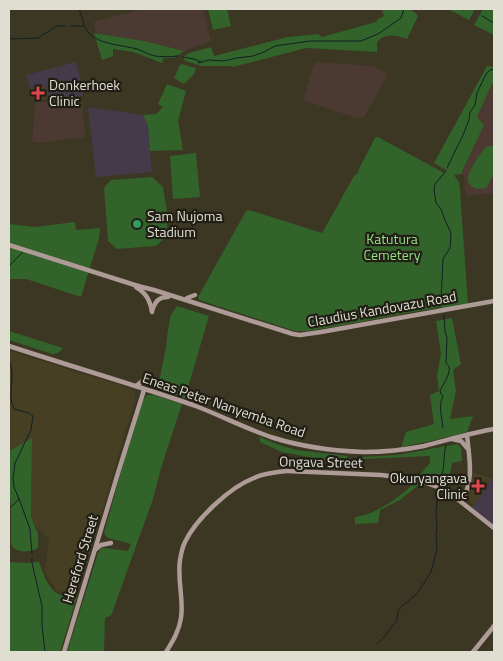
<svg xmlns="http://www.w3.org/2000/svg" width="503" height="661" viewBox="0 0 503 661" font-family="'Titillium Web',sans-serif">
<style>
.commercial{fill:#443a4a}
.built{fill:#463f24}
.education{fill:#4c3932}
.green{fill:#32632a}
.lines{fill:none;stroke-linecap:round;stroke-linejoin:round}
.stream{stroke:#102024;stroke-width:1}
.secondary{stroke:#ae9b97;stroke-width:4.5}
.health-dot{fill:#e0444e;stroke:#201e15;stroke-width:2}
.leisure-dot{fill:#2e9e5b;stroke:#201e15;stroke-width:2}
.labels{text-anchor:middle;stroke-width:4.5;stroke-linejoin:round;paint-order:stroke}
.poi-label{font-size:14px;fill:#e0ddd1;stroke:#201e15;text-anchor:start}
.park-label{font-size:14px;fill:#91de84;stroke:#201e15}
.street-label{font-size:14px;fill:#e0ddd1;stroke:#201e15}
</style>
<rect width="100%" height="100%" fill="#3c3722"/>
<g class="commercial">
<polygon points="76,62 84,92 82,96 48,98 45,85 30,88 26,75"/>
<polygon points="88,107 143,115 148,125 152,172 96,177"/>
<polygon points="492,479 494,480 494,528 471,509"/>
</g>
<g class="built">
<polygon points="45,85 48,98 42,100 29,98 30,88"/>
<polygon points="9,351 129,388 133,390 135,395 135,400 92,545 77,590 69,595 57,591 45,572 49,539 34,525 31,517 32,438 9,451"/>
<polygon points="473,472 492,479 474,506 470,502 467,493"/>
</g>
<g class="education">
<polygon points="143,9 203,9 211,41 184,51 144,41 96,33 94,24 96,21"/>
<polygon points="316,62 373,66 386,73 387,76 364,117 357,118 305,101 304,97 314,64"/>
<polygon points="492,83 494,84 494,193 467,196 465,194 464,175 461,174 484,125 477,117"/>
<polygon points="77,100 82,102 85,136 84,137 39,143 32,142 35,104 37,102"/>
</g>
<g class="green">
<polygon points="208,9 227,9 231,26 213,30"/>
<path d="M385 9C396 9 411 6 418 16L407 39C396 35 385 33 377 42V52L306 48 233 67 231 66H202L185 61 183 57 189 53 211 47 214 56 288 37 318 34 322 37 376 22 378 19 384 16 382 10Z"/>
<polygon points="448,9 475,9 469,20"/>
<polygon points="483,9 494,9 494,35 474,25"/>
<polygon points="94,33 144,41 184,51 174,58 164,58 162,63 133,52 113,49 113,56 102,60"/>
<polygon points="182,64 196,68 194,74 184,84 174,78 180,65"/>
<polygon points="487,66 494,67 494,84 492,84 477,117 484,125 461,174 454,175 459,182 460,189 468,306 442,310 441,307 310,331 295,331 199,300 198,297 246,211 249,210 322,233 354,176 359,172 358,171 375,138 378,137 444,173 446,170 434,163"/>
<polygon points="167,84 186,91 178,121 183,150 150,151 148,125 143,115 156,114 163,107 158,104"/>
<path d="M488 146H494V174L486 188 477 189C473 187 469 185 468 181 466 174 482 149 488 146Z"/>
<polygon points="196,153 200,197 173,199 170,156"/>
<polygon points="152,177 163,187 167,212 167,236 156,246 117,249 108,241 104,188 111,180"/>
<polygon points="75,222 76,230 100,228 99,238 81,297 26,279 9,279 9,224 35,227"/>
<polygon points="177,306 209,316 185,398 161,390 159,382 166,347 168,329 171,315"/>
<polygon points="452,318 461,364 453,370 456,391 450,419 473,416 467,432 431,441 401,447 406,432 434,424 430,395 439,391 437,376 441,354 436,321"/>
<polygon points="9,331 63,348 58,353 52,354 9,340"/>
<polygon points="147,395 154,395 182,404 161,468 153,499 112,613 110,616 105,618 104,652 67,652 98,553 101,548 105,548 128,551 131,544 108,538 104,533 129,443 143,401"/>
<polygon points="260,437 276,444 296,450 347,456 347,461 331,461 282,452 260,442"/>
<path d="M32 438 31 517 38 534V548C30 553 14 554 11 543V504L9 495V451Z"/>
<polygon points="457,444 461,447 462,461 452,463 449,479 447,483 444,484 418,477 430,463 430,456 362,459 362,457 397,455"/>
<path d="M415 482 421 483 400 500 380 510 378 523 355 524V517C375 515 402 496 415 482Z"/>
<path d="M9 562 26 563 39 562C47 583 51 599 77 597L60 652H9Z"/>
</g>
<g class="lines">
<g class="stream">
<path d="M79 9C84 20 82 28 92 36 105 45 122 45 137 49 143 51 149 55 155 56 163 57 171 57 178 56"/>
<polyline points="482,16 494,23"/>
<polyline points="70,26 83,26"/>
<polyline points="9,39 38,38 57,26 65,26"/>
<polyline points="183,57 194,59 201,62"/>
<polyline points="198,63 209,60 223,61 237,58 253,56 264,52 275,46 310,41 361,41 378,34 401,18 404,9"/>
<polyline points="447,168 463,135 469,120 470,112 475,105 477,93 486,74 490,70 494,69"/>
<polyline points="9,266 23,252"/>
<polyline points="441,302 443,259 450,248 451,233 445,220 441,209 436,203 434,190 435,184 446,171"/>
<path d="M9 360C17 375 6 393 14 409L29 413 33 416 31 430 15 463 13 478 14 487 21 504 30 529 32 554"/>
<path d="M443 428C442 417 438 405 443 396L441 394 440 390C443 386 451 372 449 367 448 365 447 364 446 363L447 337 445 332 444 315"/>
<path d="M441 479C445 467 443 456 446 445"/>
<polyline points="9,508 12,506 19,499"/>
<polyline points="32,558 32,563 42,606 42,625 45,652"/>
<polyline points="377,644 384,637 397,620 398,611 403,605 417,594 431,572 437,549 436,535 437,527 436,512 438,490"/>
</g>
<g class="secondary">
<polyline points="9,245 138,286"/>
<polyline points="138,286 154,290 293,334 300,335 321,332 494,301"/>
<path d="M136 287C146 293 150 300 152 312"/>
<polyline points="187,298 195,295"/>
<path d="M152 311C155 302 158 297 168 297"/>
<path d="M9 346C70 366 132 384 193 405 220 415 246 429 274 438 303 447 333 451 364 452 384 452 404 450 424 446 448 440 470 433 494 429"/>
<polyline points="136,386 145,379"/>
<polyline points="452,439 461,441 468,449"/>
<path d="M461 501C475 482 469 457 467 435"/>
<polyline points="96,549 101,545 111,543"/>
<polyline points="64,652 118,473 144,390"/>
<path d="M166 652C173 641 179 631 181 618 184 599 177 580 180 560 181 554 182 548 185 542 196 519 230 487 254 478 264 473 276 472 287 471L381 475 415 479 446 490 494 528"/>
<polyline points="473,652 494,626"/>
</g>
</g>
<g class="health-dot">
<path d="M35.5 85.5h5v5h5v5h-5v5h-5v-5h-5v-5h5z"/>
<path d="M475.5 478.5h5v5h5v5h-5v5h-5v-5h-5v-5h5z"/>
</g>
<circle class="leisure-dot" cx="137" cy="224" r="5"/>
<g class="labels">
<g class="poi-label">
<text x="49" y="90">Donkerhoek<tspan x="49" dy="16">Clinic</tspan></text>
<text x="147" y="221">Sam Nujoma<tspan x="147" dy="16">Stadium</tspan></text>
<text x="467" y="483" text-anchor="end">Okuryangava<tspan x="467" dy="16">Clinic</tspan></text>
</g>
<g class="park-label">
<text x="392" y="244">Katutura<tspan x="392" dy="16">Cemetery</tspan></text>
</g>
<g class="street-label">
<text transform="translate(382 309) rotate(-10)" y="5">Claudius Kandovazu Road</text>
<text transform="translate(224 405) rotate(19)" y="5">Eneas Peter Nanyemba Road</text>
<text transform="translate(321 462) rotate(1)" y="5">Ongava Street</text>
<text transform="translate(80 559) rotate(-73)" y="5">Hereford Street</text>
</g>
</g>
<rect width="503" height="661" fill="none" stroke="#e0ddd1" stroke-width="20"/>
</svg>
